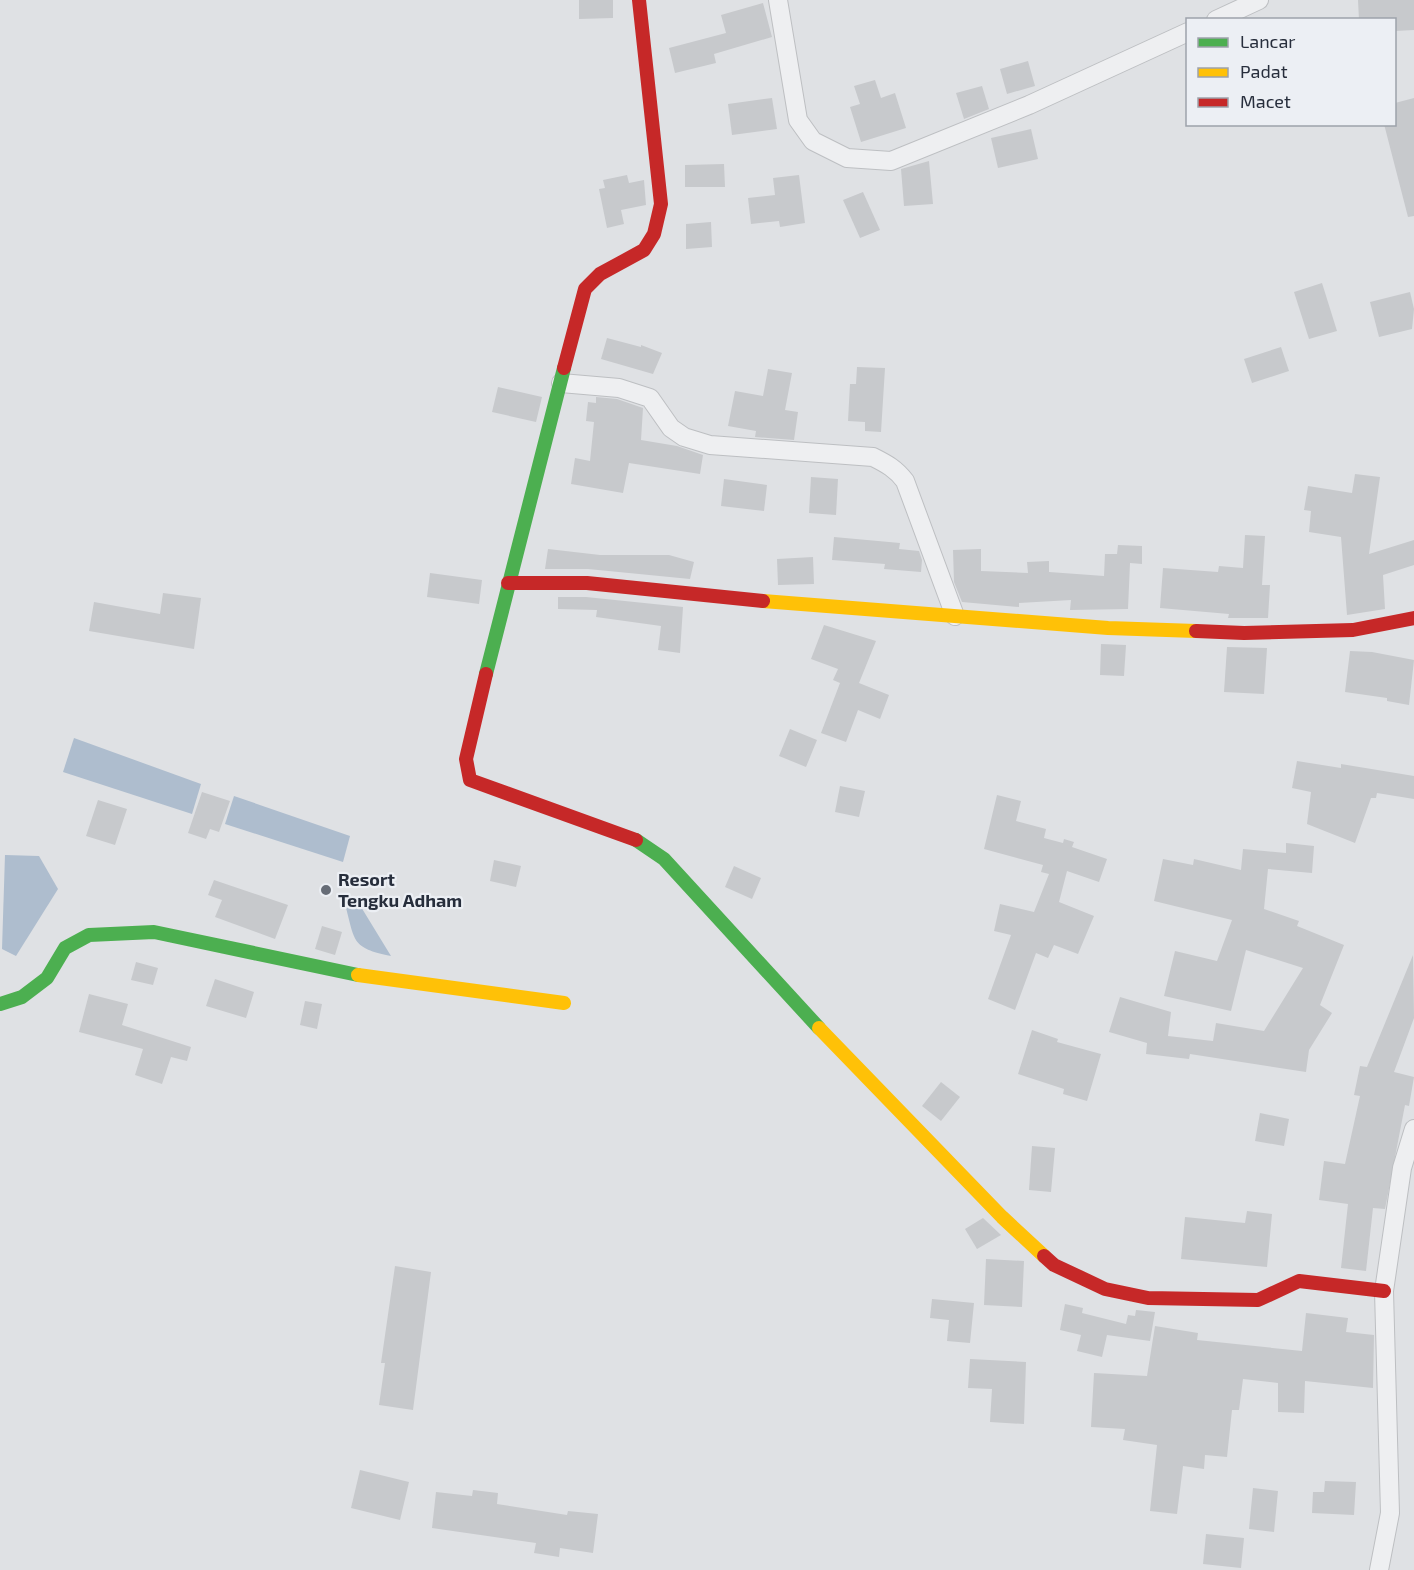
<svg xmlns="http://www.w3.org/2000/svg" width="1414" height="1570" viewBox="0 0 1414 1570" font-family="'Exo 2',sans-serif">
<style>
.water{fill:#aebdce}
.building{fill:#c7c9cc}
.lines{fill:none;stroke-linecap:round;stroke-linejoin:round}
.street-casing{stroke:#bdbfc2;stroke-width:20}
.street{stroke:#eeeff1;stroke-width:18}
.fast{stroke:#4caf50;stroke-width:14}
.slow{stroke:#ffc107;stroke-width:14}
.jam{stroke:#c62828;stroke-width:14}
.poi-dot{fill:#676d77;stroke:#eceff4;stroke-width:2}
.labels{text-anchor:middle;stroke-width:4.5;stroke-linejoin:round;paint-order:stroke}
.poi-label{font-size:18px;font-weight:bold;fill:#272e3c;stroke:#eceff4;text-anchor:start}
</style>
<rect width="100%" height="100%" fill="#dfe1e4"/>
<g class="water">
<polygon points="74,738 201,784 192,814 63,772"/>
<polygon points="234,796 350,836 343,862 225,824"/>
<polygon points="5,855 39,856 58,889 16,956 2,949"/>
<path d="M358 902 391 956C351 948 355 941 345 904Z"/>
</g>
<g class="building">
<polygon points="579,0 613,0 613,18 579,19"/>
<polygon points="1358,0 1414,0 1414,30 1395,31 1395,20 1359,20"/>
<polygon points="763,3 772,37 714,54 716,63 675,73 669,48 726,33 721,15"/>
<polygon points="1028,61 1035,86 1007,94 1000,69"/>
<polygon points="875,80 881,98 895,93 906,128 861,142 850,107 860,104 854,86"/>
<polygon points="982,86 989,109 964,119 956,93"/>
<polygon points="772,98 777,129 732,135 728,104"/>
<polygon points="1414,98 1414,216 1408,217 1384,124 1395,124 1395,103"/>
<polygon points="1031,129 1038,159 998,168 991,138"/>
<polygon points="929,161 933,204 904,206 901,169"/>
<polygon points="724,164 725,187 685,187 685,165"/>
<polygon points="627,175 629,183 644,180 646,205 621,210 624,224 607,228 599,189 605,188 603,180"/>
<polygon points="799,175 805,223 780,227 779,221 751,224 748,198 775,195 773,178"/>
<polygon points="863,192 880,230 860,238 843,200"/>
<polygon points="711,222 712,247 686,249 686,224"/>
<polygon points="1322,283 1337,331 1309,339 1294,292"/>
<polygon points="1410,292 1414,309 1412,329 1379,337 1370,302"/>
<polygon points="607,338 641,347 641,345 662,353 653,374 601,359"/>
<polygon points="1281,347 1289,371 1252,383 1244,359"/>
<polygon points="857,367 885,368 881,432 865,431 865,422 848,421 850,384 856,384"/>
<polygon points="768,369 792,373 785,410 798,412 794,440 755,437 756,431 728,426 735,391 763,396"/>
<polygon points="498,387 542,397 536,422 492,412"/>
<polygon points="596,397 617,399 643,408 641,440 677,446 703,455 700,474 629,463 623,493 571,484 575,458 590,461 594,422 586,421 588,402 596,403"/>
<polygon points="1355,474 1380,477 1369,554 1414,540 1414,565 1383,575 1385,609 1347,615 1341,537 1309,532 1311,511 1304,510 1308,486 1352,493"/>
<polygon points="811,477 838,479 836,515 809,513"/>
<polygon points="724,479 767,485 764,511 721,506"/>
<polygon points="1245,535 1265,536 1262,585 1270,585 1268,618 1228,618 1229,614 1160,608 1163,568 1218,572 1219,566 1243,568"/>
<polygon points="834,537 900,543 899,549 919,551 922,560 921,572 884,569 885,564 832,560"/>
<polygon points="1118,545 1142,546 1142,564 1130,563 1128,609 1070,610 1071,600 1019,603 1019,607 962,602 954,582 953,550 981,549 981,571 1028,573 1027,562 1049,561 1049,572 1104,576 1105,554 1117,554"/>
<polygon points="548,549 600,555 669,555 694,562 690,579 588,569 545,569"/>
<polygon points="813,557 814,584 778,585 777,559"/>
<polygon points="430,573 482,580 479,604 427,597"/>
<polygon points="163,593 201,598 194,649 89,631 94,602 160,614"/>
<polygon points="558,597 586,597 683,607 680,653 658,650 661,626 596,617 597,610 558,609"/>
<polygon points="824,625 876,641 859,683 889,695 880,719 858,710 846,742 821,733 840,683 833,680 838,669 811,659"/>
<polygon points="1101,644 1126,645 1124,676 1100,675"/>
<polygon points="1227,647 1267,648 1264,694 1224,692"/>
<polygon points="1350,651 1372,652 1414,660 1409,705 1387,701 1387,698 1345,692"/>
<polygon points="790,729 817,740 806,767 779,756"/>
<polygon points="1297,761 1341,768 1341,764 1414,776 1414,799 1377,793 1376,798 1371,798 1355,843 1307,824 1311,792 1292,788"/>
<polygon points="840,786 865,791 859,817 835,812"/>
<polygon points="202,792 230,801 219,832 210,829 206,839 188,833"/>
<polygon points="997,795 1021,801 1016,821 1046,829 1044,838 1063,843 1064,839 1074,842 1072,847 1107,859 1099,882 1067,871 1059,902 1094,916 1078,954 1054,945 1048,958 1036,953 1015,1010 988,999 1011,935 994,931 1000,904 1034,912 1049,874 1041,872 1043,865 984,849"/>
<polygon points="98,800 127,809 115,845 86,836"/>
<polygon points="1286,843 1314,846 1312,873 1268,869 1264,909 1299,921 1297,926 1344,945 1320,1005 1332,1013 1309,1050 1306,1072 1190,1054 1189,1059 1146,1054 1147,1043 1109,1032 1120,997 1171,1012 1168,1036 1213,1041 1216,1023 1264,1031 1303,968 1246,950 1231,1011 1164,996 1175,951 1217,961 1232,920 1154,901 1163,859 1193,865 1194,859 1241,870 1243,849 1286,853"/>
<polygon points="494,860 521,866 516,887 490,881"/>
<polygon points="734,866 761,878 752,899 725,887"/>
<polygon points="214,880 288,905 275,939 215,917 222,900 208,895"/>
<polygon points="322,926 342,932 335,955 315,949"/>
<polygon points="1413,955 1414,1018 1394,1072 1414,1077 1409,1106 1405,1105 1385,1209 1373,1208 1366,1271 1341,1268 1348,1204 1319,1200 1324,1161 1345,1164 1360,1096 1354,1095 1360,1066 1367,1067"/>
<polygon points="136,962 158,968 153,985 131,980"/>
<polygon points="215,979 254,992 246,1018 206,1006"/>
<polygon points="89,994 128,1004 122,1025 191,1047 187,1061 171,1057 162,1084 135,1075 143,1049 79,1032"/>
<polygon points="305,1001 322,1004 317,1029 300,1025"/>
<polygon points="1032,1030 1058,1039 1057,1042 1101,1054 1087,1101 1063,1094 1064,1089 1018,1074"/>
<polygon points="941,1082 960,1097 941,1121 922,1106"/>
<polygon points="1260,1113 1289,1119 1284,1146 1255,1141"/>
<polygon points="1032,1146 1055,1148 1051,1192 1029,1190"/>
<polygon points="1247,1211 1272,1214 1267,1267 1181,1259 1185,1217 1245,1223"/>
<polygon points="983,1218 1001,1235 977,1249 965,1229"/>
<polygon points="986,1259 1024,1261 1022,1307 984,1305"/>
<polygon points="395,1266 431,1272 413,1410 379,1405 385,1363 381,1363"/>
<polygon points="932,1299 974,1303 970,1343 947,1341 949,1320 930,1318"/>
<polygon points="1065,1304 1083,1308 1082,1313 1126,1324 1128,1315 1135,1316 1136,1310 1155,1312 1150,1341 1107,1335 1102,1357 1077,1351 1081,1335 1060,1330"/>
<polygon points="1306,1313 1348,1318 1346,1332 1374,1335 1373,1388 1305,1381 1304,1413 1278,1412 1278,1383 1243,1379 1239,1410 1232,1410 1227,1457 1205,1455 1204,1469 1183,1466 1177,1514 1150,1511 1157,1445 1123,1440 1125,1429 1091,1427 1094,1373 1147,1376 1155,1326 1198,1333 1197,1340 1302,1351"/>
<polygon points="970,1359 1026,1362 1024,1424 990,1422 992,1389 968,1388"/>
<polygon points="360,1470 409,1482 400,1520 351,1508"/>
<polygon points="1325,1481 1356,1482 1354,1515 1312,1513 1313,1492 1324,1492"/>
<polygon points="1253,1488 1278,1491 1274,1532 1249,1529"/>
<polygon points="473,1490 498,1493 497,1504 567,1515 568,1511 598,1514 593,1553 560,1548 559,1557 534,1553 536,1543 432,1528 436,1492 472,1496"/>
<polygon points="1206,1534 1244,1538 1241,1568 1203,1564"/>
</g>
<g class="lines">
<defs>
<g id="street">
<polyline points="778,0 798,120 813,141 847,158 891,161 1029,105 1188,32"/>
<polyline points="1216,20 1259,0"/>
<path d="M561 383 619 388 650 398 671 428 684 437 710 445 873 457C887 464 896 469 905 481L955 616"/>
<polyline points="1379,1570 1390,1513 1384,1291 1402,1168 1414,1129"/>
</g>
</defs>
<use href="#street" class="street-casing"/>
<use href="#street" class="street"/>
<g class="fast">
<polyline points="486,674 564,368"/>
<polyline points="636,840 664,859 819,1028"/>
<polyline points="0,1004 22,997 47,978 65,948 89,935 154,932 358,975"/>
</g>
<g class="slow">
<polyline points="763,601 1108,628 1196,631"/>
<polyline points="358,975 564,1003"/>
<polyline points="819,1028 1002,1217 1044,1256"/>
</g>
<g class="jam">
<polyline points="564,368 585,289 600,274 644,250 654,234 661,204 639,0"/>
<polyline points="508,583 587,583 763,601"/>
<polyline points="1196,631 1244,633 1353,630 1414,618"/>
<polyline points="486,674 466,759 470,780 636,840"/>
<polyline points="1044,1256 1054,1265 1105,1289 1148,1298 1258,1300 1299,1281 1384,1291"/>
</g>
</g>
<circle class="poi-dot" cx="326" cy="890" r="6"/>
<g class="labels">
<g class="poi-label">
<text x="338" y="886">Resort<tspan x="338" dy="21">Tengku Adham</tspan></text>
</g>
</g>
<rect x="1186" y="18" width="210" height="108" fill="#eceff4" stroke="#9da2aa" stroke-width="1.5"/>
<rect x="1198" y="38" width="30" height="9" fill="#4caf50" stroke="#9da2aa" stroke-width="1.5"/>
<text x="1240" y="48" font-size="18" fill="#272e3c">Lancar</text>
<rect x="1198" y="68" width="30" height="9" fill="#ffc107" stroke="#9da2aa" stroke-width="1.5"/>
<text x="1240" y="78" font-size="18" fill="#272e3c">Padat</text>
<rect x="1198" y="98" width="30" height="9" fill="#c62828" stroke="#9da2aa" stroke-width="1.5"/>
<text x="1240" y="108" font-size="18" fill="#272e3c">Macet</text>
</svg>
